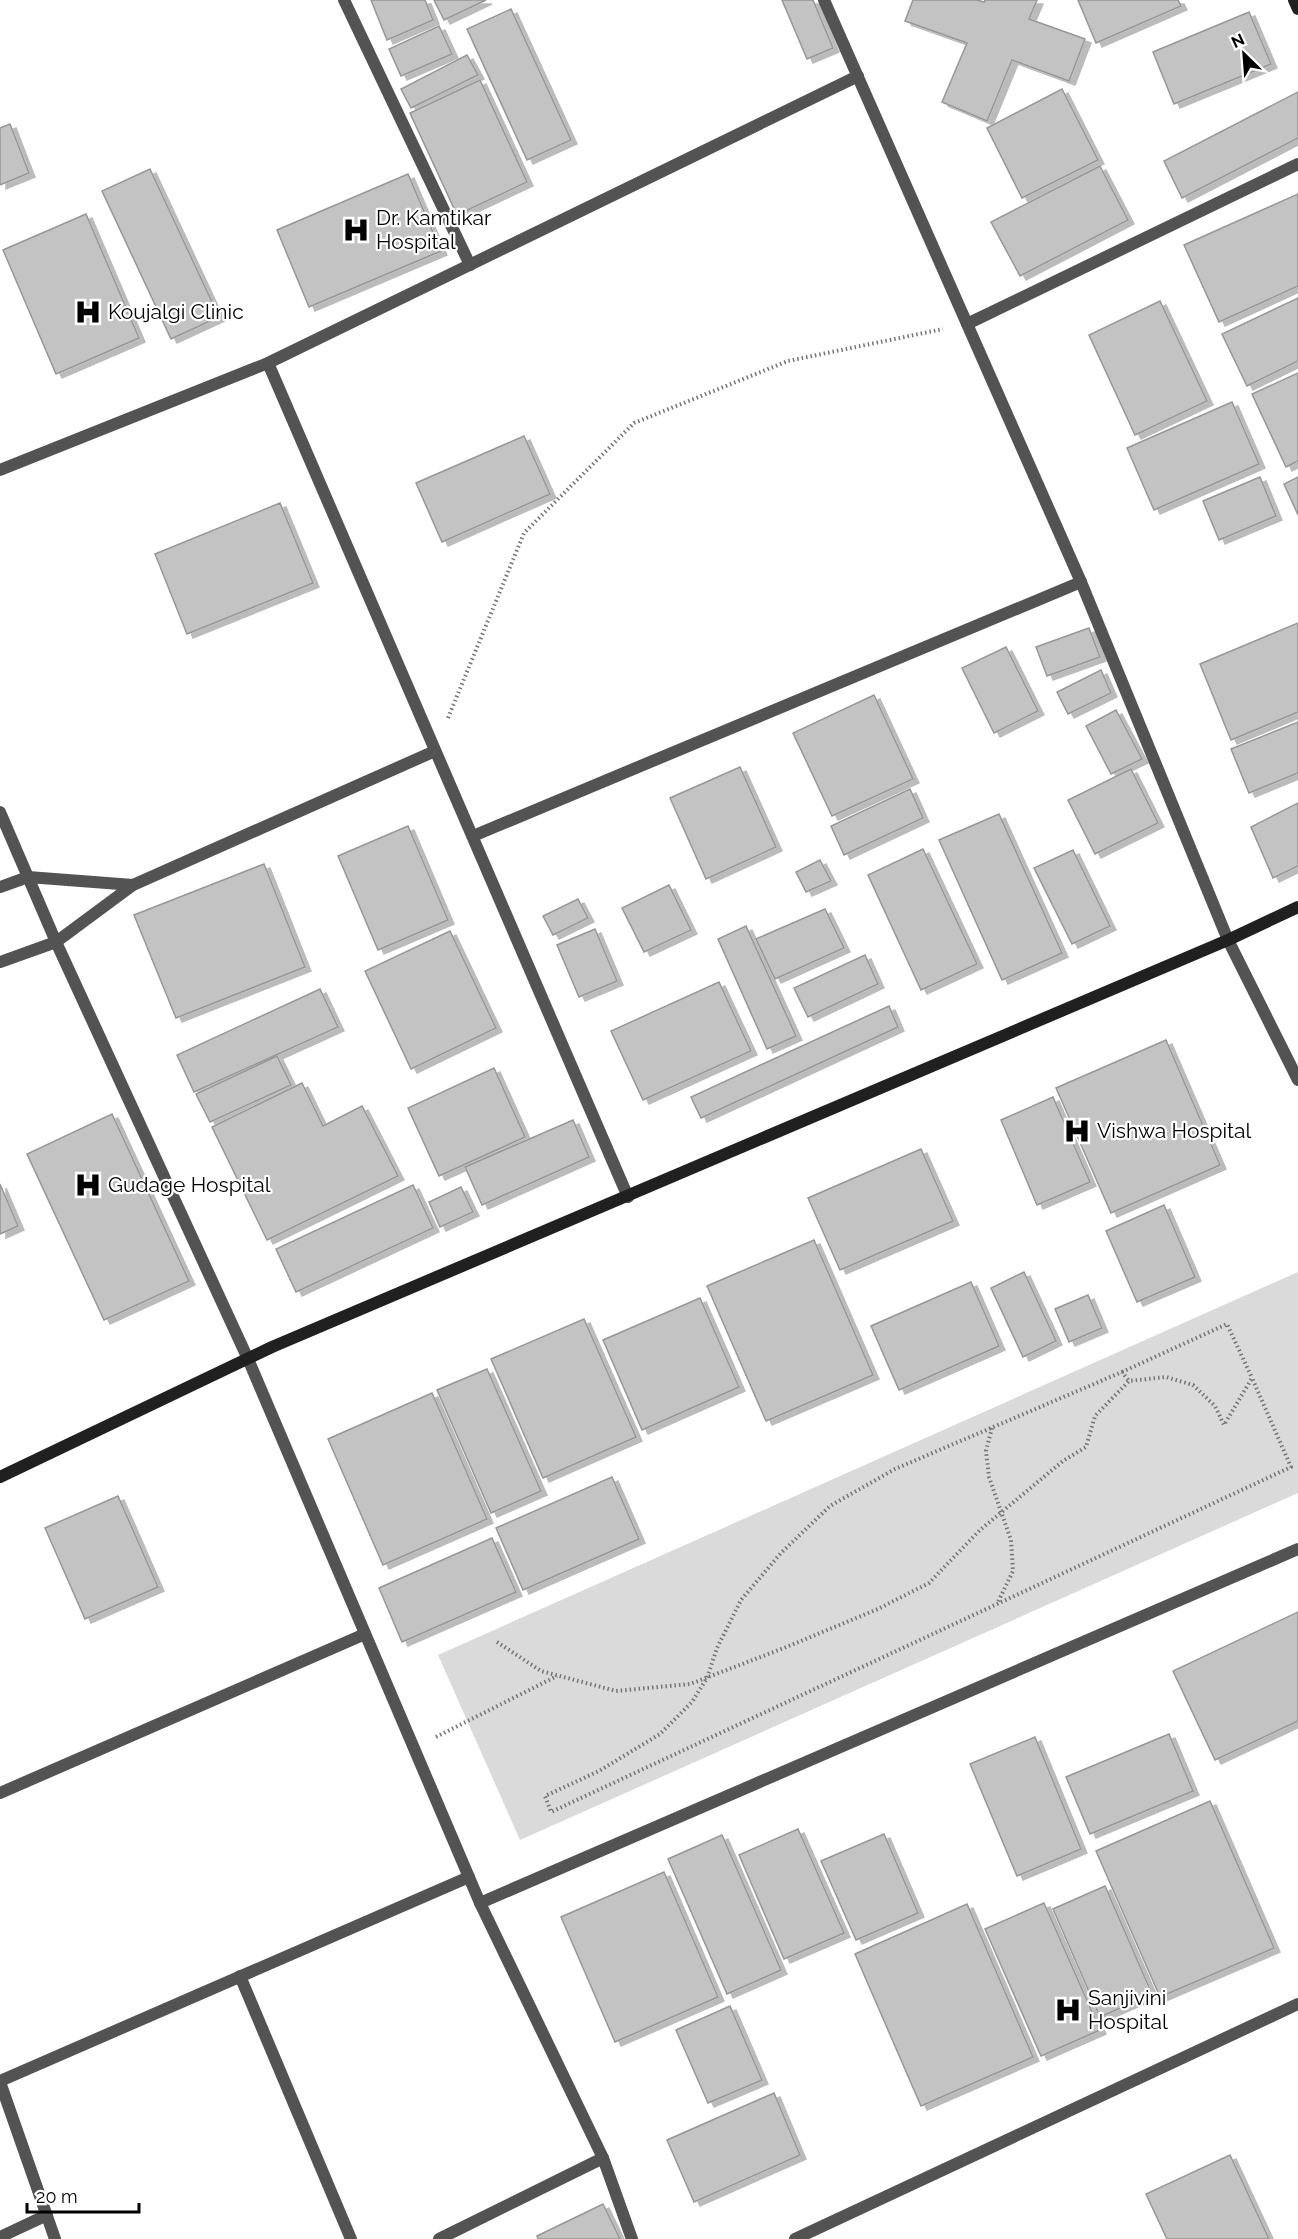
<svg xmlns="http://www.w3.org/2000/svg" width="1298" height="2239" viewBox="0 0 1298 2239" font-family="Raleway,sans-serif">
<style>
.green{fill:#dadada}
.building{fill:#c3c3c3;stroke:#979797;stroke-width:1.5;filter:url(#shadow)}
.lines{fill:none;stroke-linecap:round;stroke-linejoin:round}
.path{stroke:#757575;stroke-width:4;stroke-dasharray:1.5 3;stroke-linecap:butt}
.street{stroke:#535353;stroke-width:12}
.secondary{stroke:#202020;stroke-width:12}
.labels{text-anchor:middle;stroke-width:4.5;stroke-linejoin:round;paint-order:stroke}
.poi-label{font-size:21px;fill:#000;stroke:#fff;text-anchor:start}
</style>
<defs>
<filter id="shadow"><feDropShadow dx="6" dy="4" stdDeviation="0" flood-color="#0004"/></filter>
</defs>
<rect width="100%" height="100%" fill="#fff"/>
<polygon class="green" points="1298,1272 1298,1493 520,1840 438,1655"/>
<g class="building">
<polygon points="371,0 425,0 433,20 387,40"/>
<polygon points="434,0 486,0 444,20"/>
<polygon points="782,0 813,0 833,48 807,59"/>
<polygon points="913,0 977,0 984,2 985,0 1037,0 1029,19 1085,39 1069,81 1012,60 987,121 942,102 967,43 905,21"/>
<polygon points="1078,0 1178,0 1181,6 1096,43"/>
<polygon points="511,9 571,140 527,160 467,29"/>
<polygon points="1249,12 1271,64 1174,104 1153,52"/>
<polygon points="439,26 452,54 401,76 389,49"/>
<polygon points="467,55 478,75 411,108 401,89"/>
<polygon points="480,80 527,182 457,215 410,113"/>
<polygon points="1062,89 1098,160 1022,198 987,128"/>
<polygon points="1298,92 1298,138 1182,198 1164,161"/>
<polygon points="10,124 29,173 0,185 0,128"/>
<polygon points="1100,166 1128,220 1020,276 991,222"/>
<polygon points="150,169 219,317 171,339 102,191"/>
<polygon points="408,174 441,251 309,307 277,230"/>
<polygon points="1298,194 1298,286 1219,322 1184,245"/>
<polygon points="86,214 139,338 56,374 3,250"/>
<polygon points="1298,298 1298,361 1247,386 1222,334"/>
<polygon points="1160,301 1207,401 1135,435 1089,335"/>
<polygon points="1298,373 1298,461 1286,467 1252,394"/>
<polygon points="1232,402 1259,464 1154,510 1127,448"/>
<polygon points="524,436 550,494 442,542 416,483"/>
<polygon points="1260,477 1276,516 1219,540 1203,501"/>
<polygon points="1298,477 1298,515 1284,484"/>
<polygon points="280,503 313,583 187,634 155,554"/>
<polygon points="1298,623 1298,712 1231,740 1200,664"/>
<polygon points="1089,628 1100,657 1047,676 1036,647"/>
<polygon points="1006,647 1038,711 994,733 962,668"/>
<polygon points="1101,670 1111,693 1068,714 1057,692"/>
<polygon points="874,695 913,779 832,816 793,733"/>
<polygon points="1116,710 1142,759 1111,774 1086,726"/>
<polygon points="1298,722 1298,773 1249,793 1231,749"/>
<polygon points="740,767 776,847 706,879 670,798"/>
<polygon points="1131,769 1158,823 1095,854 1068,800"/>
<polygon points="910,789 923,818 844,855 831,826"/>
<polygon points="1298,803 1298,866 1273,878 1251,827"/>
<polygon points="999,814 1062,953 1002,980 939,840"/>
<polygon points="408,826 448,920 378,950 338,856"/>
<polygon points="923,849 977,964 921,990 868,875"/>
<polygon points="1073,850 1110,926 1072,944 1034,868"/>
<polygon points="820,860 831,881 806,892 796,872"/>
<polygon points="264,864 305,967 176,1018 134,915"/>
<polygon points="669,885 691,930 644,952 622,908"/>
<polygon points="578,899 588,918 553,935 543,916"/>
<polygon points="825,909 844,948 775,979 756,939"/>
<polygon points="746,926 796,1036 767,1049 718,939"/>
<polygon points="595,929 617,981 579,997 557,945"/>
<polygon points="450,931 496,1028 411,1069 365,971"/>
<polygon points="865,955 878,984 808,1017 794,988"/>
<polygon points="719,982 751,1051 643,1100 611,1031"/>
<polygon points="320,989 338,1027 194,1092 177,1055"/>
<polygon points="889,1006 898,1027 701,1118 691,1097"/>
<polygon points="1166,1040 1220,1165 1111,1213 1056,1088"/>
<polygon points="277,1056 291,1085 210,1122 196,1094"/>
<polygon points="494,1068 525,1137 439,1176 408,1108"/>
<polygon points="302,1083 323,1126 362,1106 398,1176 267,1240 212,1127"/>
<polygon points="1053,1097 1090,1182 1037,1205 1001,1120"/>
<polygon points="112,1114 189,1281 104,1320 27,1154"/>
<polygon points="573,1120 589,1157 482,1205 465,1167"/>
<polygon points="921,1149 953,1221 840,1270 808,1198"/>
<polygon points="0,1184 18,1226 0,1234"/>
<polygon points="413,1185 433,1228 296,1292 276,1249"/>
<polygon points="461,1187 473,1212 440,1227 429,1202"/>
<polygon points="1164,1205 1195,1277 1137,1302 1106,1231"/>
<polygon points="814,1240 873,1375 766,1421 707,1286"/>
<polygon points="1024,1272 1056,1341 1023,1357 991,1288"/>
<polygon points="971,1282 999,1346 899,1390 871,1326"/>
<polygon points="1088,1295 1102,1328 1069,1342 1055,1309"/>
<polygon points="700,1298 739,1387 642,1430 603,1340"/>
<polygon points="584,1319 636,1437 543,1478 491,1359"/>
<polygon points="487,1369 541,1491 491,1513 437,1390"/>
<polygon points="432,1393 487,1519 383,1565 328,1439"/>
<polygon points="612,1477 639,1539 523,1590 496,1528"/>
<polygon points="118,1496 158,1587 85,1619 45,1528"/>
<polygon points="492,1538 516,1592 402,1642 379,1588"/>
<polygon points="1298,1612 1298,1721 1215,1760 1173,1671"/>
<polygon points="1169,1734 1193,1791 1090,1834 1066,1777"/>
<polygon points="1035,1737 1081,1849 1017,1876 970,1764"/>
<polygon points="1210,1801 1274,1948 1160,1997 1096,1851"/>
<polygon points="798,1829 844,1933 784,1959 739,1855"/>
<polygon points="884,1834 918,1913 856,1940 821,1861"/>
<polygon points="722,1835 781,1970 727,1994 668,1859"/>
<polygon points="664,1872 718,1997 615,2042 561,1917"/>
<polygon points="1105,1886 1152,1994 1100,2017 1053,1909"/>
<polygon points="1044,1903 1100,2030 1041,2056 985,1929"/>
<polygon points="967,1904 1033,2057 921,2106 855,1954"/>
<polygon points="730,2006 762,2080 708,2103 676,2030"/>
<polygon points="774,2093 800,2155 694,2202 667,2140"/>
<polygon points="1230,2155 1269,2239 1167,2239 1146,2194"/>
<polygon points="603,2204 620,2239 538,2239 537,2236"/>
</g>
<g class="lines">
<g class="path">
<polyline points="448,718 524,533 634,423 788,361 943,329"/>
<polyline points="1122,1372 1227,1324 1252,1378"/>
<polyline points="992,1428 986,1451 989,1477 1011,1540 1013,1571 997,1604"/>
<polyline points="497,1642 541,1671 616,1691 690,1684 784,1648 878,1609 929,1583 980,1530 1063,1461 1086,1447 1095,1416 1129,1381 1166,1377 1193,1385 1215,1406 1224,1425 1252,1378 1291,1467 551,1812 545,1796 599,1771 660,1734 692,1702 707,1678 717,1648 741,1600 781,1553 830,1506 895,1469 1122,1372 1129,1381"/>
<polyline points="436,1737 557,1676"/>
</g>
<g class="street">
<polyline points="344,0 470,265"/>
<polyline points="824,0 1081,582 1228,940 1298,1080"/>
<polyline points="967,324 1298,164"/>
<polyline points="268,363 628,1197"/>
<polyline points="0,470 268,363 858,76"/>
<polyline points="0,812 56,942 248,1359 480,1903 603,2158 632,2239"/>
<polyline points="473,836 1081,582"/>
<polyline points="0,887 28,877 133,885"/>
<polyline points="0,962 56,942 133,885 435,751"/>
<polyline points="0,1793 365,1634"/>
<polyline points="480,1903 1298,1549"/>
<polyline points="240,1976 351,2239"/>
<polyline points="0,2081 469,1877"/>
<polyline points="0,2082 55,2239"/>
<polyline points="0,2237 47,2215"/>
<polyline points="439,2239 603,2158"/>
<polyline points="795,2239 1298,2004"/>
</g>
<g class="secondary">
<polyline points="1294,0 1298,9"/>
<polyline points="0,1477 272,1347 1228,940 1298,907"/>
</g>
</g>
<defs>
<symbol id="hospital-bare" viewBox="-9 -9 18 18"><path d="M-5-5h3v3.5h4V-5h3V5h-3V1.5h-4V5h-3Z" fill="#000" stroke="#fff" stroke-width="2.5" paint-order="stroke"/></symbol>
</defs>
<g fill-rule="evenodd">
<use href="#hospital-bare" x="337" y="211" width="38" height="38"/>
<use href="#hospital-bare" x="69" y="293" width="38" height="38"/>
<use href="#hospital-bare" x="1058" y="1112" width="38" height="38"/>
<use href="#hospital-bare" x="69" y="1166" width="38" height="38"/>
<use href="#hospital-bare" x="1049" y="1991" width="38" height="38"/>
</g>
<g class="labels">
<g class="poi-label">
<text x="376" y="225">Dr. Kamtikar<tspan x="376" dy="24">Hospital</tspan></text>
<text x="108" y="319">Koujalgi Clinic</text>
<text x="1097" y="1138">Vishwa Hospital</text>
<text x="108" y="1192">Gudage Hospital</text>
<text x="1088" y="2005">Sanjivini<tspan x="1088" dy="24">Hospital</tspan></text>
</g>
</g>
<g transform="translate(1244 54) rotate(335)" stroke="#ffffff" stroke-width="4.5" paint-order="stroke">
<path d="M0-4.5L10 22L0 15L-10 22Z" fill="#000000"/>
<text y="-9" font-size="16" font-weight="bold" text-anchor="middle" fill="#000000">N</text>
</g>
<path d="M27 2203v9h112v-9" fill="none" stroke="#000000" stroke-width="3"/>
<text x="36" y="2203" font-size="18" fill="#000000" stroke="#ffffff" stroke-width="4.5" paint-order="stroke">20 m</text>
</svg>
